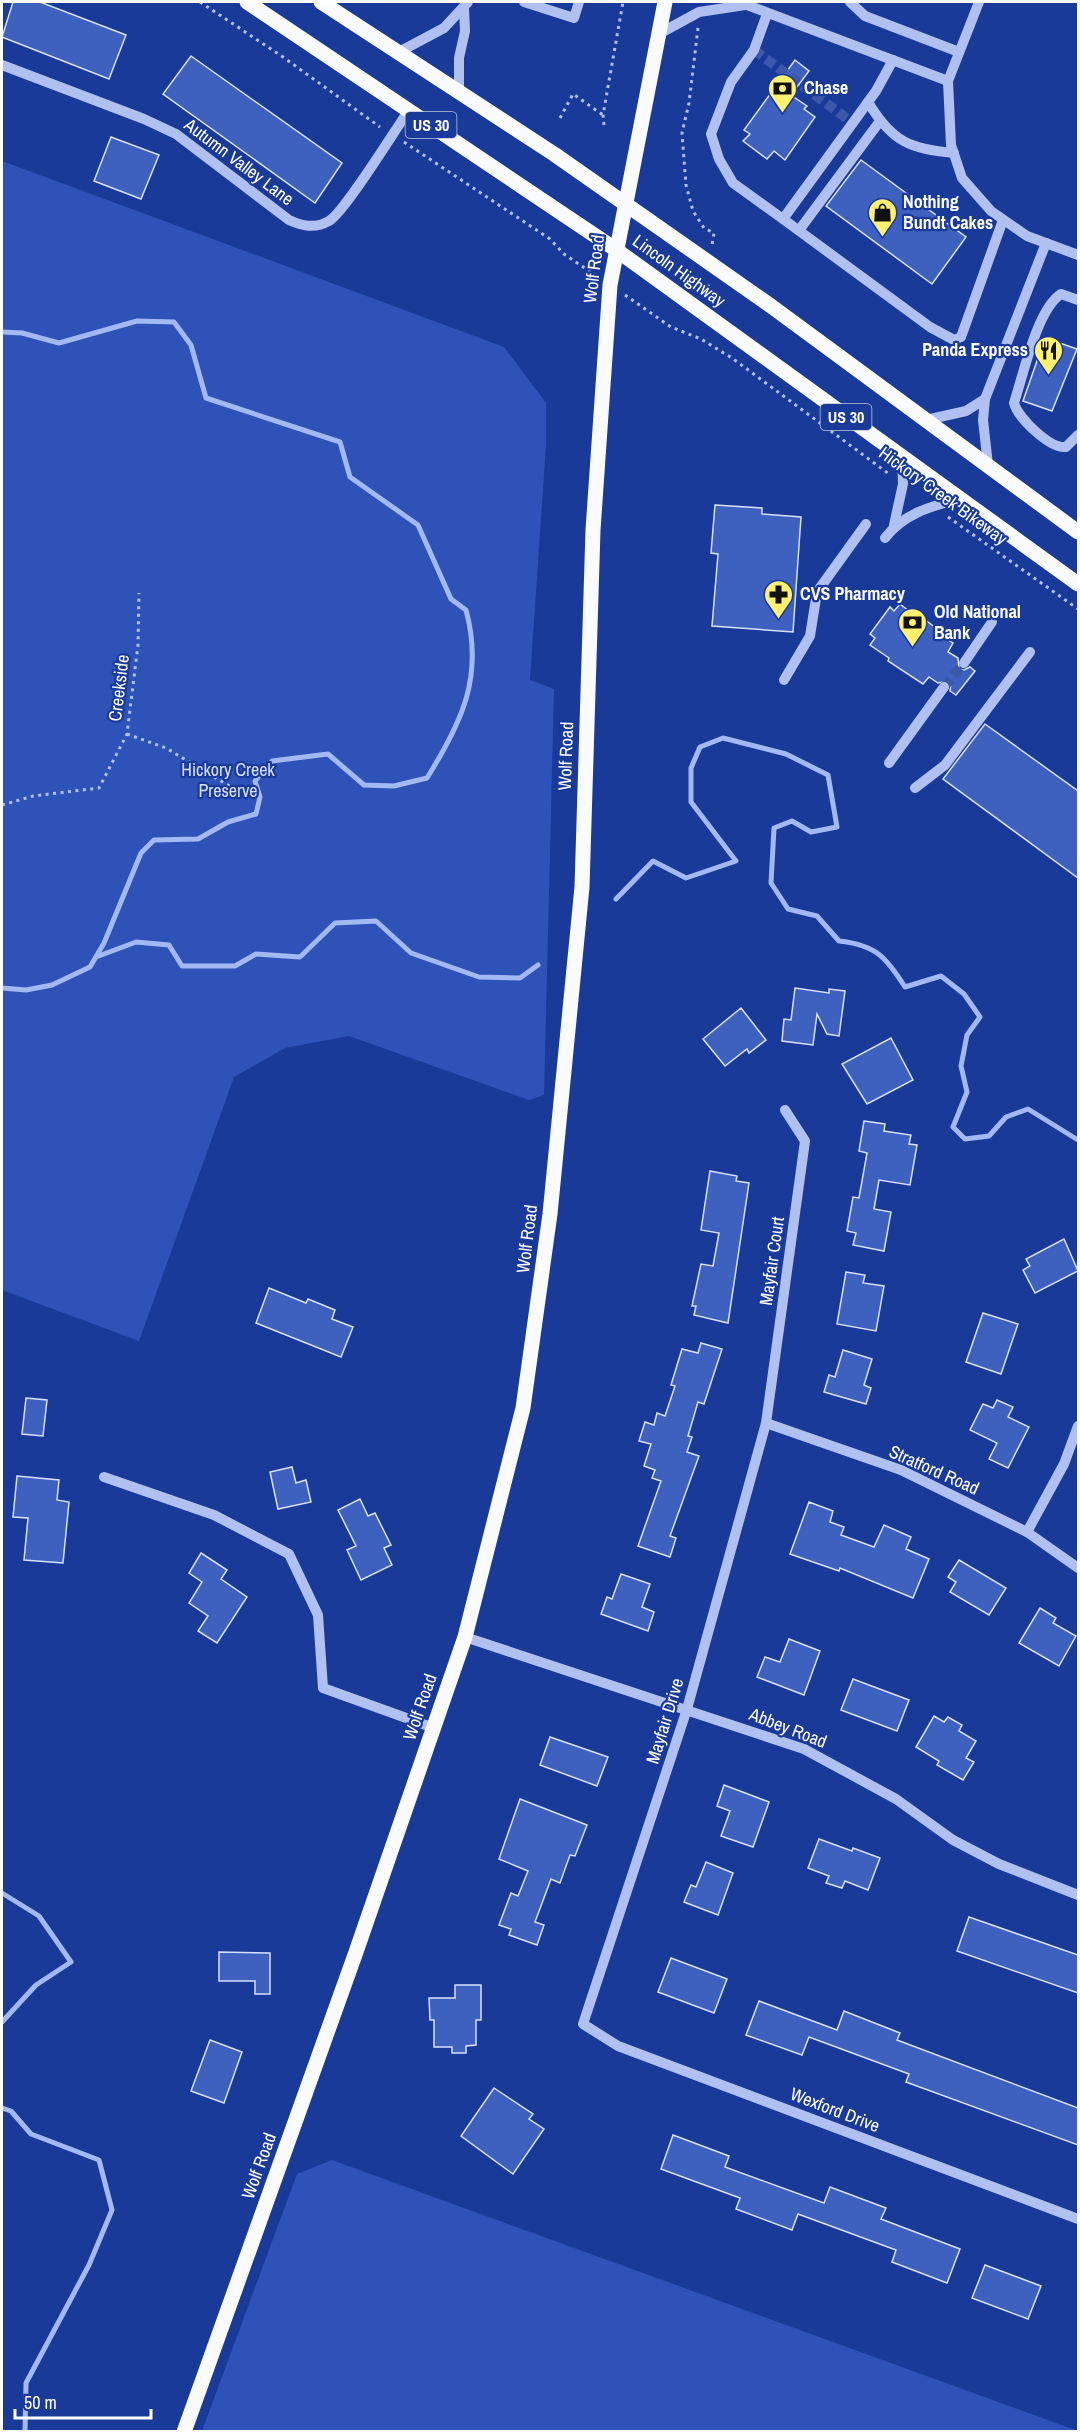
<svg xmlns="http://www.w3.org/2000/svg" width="1080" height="2433" viewBox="0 0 1080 2433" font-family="'Archivo Narrow',sans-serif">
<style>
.green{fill:#2e52b7}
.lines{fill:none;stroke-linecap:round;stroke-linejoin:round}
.stream{stroke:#a3b9f3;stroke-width:5}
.building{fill:#3e60bf;stroke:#d7e1fc;stroke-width:1.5}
.minor-tunnel{stroke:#3c58a9;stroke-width:10;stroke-dasharray:10 5;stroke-linecap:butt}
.path{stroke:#b0c1f1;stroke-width:3;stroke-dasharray:3 4.5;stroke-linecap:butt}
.minor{stroke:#b0c1f1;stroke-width:10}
.major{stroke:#fafbff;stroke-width:15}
.labels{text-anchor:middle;stroke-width:4.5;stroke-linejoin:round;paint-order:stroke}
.shield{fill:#1a3a9a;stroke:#bac4e1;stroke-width:1.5}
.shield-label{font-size:16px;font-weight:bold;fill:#fff}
.poi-label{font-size:18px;font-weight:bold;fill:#fff;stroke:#1a3a9a;text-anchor:start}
.street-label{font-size:18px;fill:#fff;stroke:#1a3a9a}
.park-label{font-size:18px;fill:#d7e1fc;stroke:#1a3a9a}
</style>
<rect width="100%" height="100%" fill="#1a3a9a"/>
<g class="green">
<polygon points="2,161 504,347 546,403 546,445 530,680 554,689 544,1095 529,1100 349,1036 285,1048 234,1077 139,1341 2,1290"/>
<polygon points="332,2160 1078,2431 202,2431 297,2174"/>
</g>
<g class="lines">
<g class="stream">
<path d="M2 332 22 333 59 343 137 321 174 322 191 345 206 398 340 442 350 477 418 525 451 599 466 610C484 676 462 722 427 778L394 786 364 785 328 754 272 761 255 781 260 797 256 814 228 822 198 839 154 840 141 853 104 943 90 967 52 985 26 990 2 988"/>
<path d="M616 899 653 861 686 878 736 861 691 802V768L700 747 723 738 786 754 828 775 837 827 811 832 792 821 774 828 771 883 788 909 817 916 839 941C876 945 886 957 905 987L941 976 964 994 980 1017 967 1035 961 1066 967 1092 953 1127 965 1139 989 1136 1006 1117 1028 1109 1078 1140"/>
<polyline points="96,957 136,942 169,945 182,966 235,966 256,954 300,957 335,923 376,921 411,953 479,977 520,978 538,965"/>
<polyline points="2,1893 39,1916 71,1962 36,1985 2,2022"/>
<polyline points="2,2108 11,2111 31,2134 99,2160 112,2210 89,2265 26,2383 25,2432"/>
</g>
</g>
<g class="building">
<polygon points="13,2 40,2 126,35 109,79 2,37"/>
<polygon points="191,56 342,163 315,203 163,94"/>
<polygon points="795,60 809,71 791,95 807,106 804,109 815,117 785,160 774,151 767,159 743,141 750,134 744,130"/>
<polygon points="111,137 159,155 141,199 94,181"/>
<polygon points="861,160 966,237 932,284 826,206"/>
<polygon points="1045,338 1077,349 1052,411 1023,401"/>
<polygon points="715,505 762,508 762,514 801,517 793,632 712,626 718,554 711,553"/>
<polygon points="900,604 918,618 920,616 936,628 934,630 953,643 948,652 958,658 959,669 964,670 970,667 975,671 956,695 950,691 951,684 948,681 938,683 929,677 923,684 888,661 889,658 870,645 875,638 870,634 890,607 894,611"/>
<polygon points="985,724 1078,791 1078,878 943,779"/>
<polygon points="795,988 829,993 829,989 845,991 839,1036 827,1034 817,1014 813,1045 782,1041 784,1019 791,1020"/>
<polygon points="741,1008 766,1040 749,1053 747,1049 725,1066 703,1039"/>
<polygon points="891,1038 913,1080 867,1104 842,1064"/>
<polygon points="864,1121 885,1124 884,1131 911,1135 909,1144 917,1145 910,1185 879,1180 874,1209 891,1212 884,1251 853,1245 856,1233 847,1231 853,1197 859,1198 867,1153 859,1151"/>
<polygon points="710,1171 737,1176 736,1181 749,1183 728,1323 694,1315 696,1306 692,1306 701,1264 713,1266 719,1233 701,1230"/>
<polygon points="1064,1239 1078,1271 1035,1293 1023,1270 1030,1266 1026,1259"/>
<polygon points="846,1272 865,1275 863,1283 884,1286 876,1331 837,1324"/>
<polygon points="269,1288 306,1303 308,1299 335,1310 332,1319 353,1327 341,1357 256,1323"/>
<polygon points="983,1313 1018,1324 1001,1374 966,1362"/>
<polygon points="701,1343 722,1349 704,1404 698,1402 688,1436 692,1437 687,1452 699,1456 670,1536 676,1538 670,1557 638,1546 661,1481 652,1478 655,1470 644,1466 651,1444 639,1441 645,1422 654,1425 657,1413 665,1416 675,1386 671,1385 682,1349 698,1353"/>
<polygon points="843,1350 872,1359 864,1385 871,1388 866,1404 824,1392 829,1375 835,1377"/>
<polygon points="26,1398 47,1400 43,1436 22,1434"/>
<polygon points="997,1400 1013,1407 1008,1417 1029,1427 1008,1468 989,1459 997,1443 970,1430 983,1404 993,1408"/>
<polygon points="292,1467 296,1483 306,1480 311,1502 278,1509 270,1472"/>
<polygon points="17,1476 59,1480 57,1500 69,1502 63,1563 24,1560 28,1518 13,1517"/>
<polygon points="360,1499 368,1516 375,1513 391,1545 384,1548 392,1565 361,1580 347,1550 356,1546 338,1510"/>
<polygon points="809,1502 833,1511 830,1522 844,1527 841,1535 874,1547 884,1525 911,1537 906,1549 929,1559 913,1598 840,1568 839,1571 790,1554"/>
<polygon points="201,1553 227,1570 221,1579 247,1597 217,1643 198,1631 208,1616 189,1603 202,1582 189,1573"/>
<polygon points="959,1560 1006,1588 989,1615 950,1592 956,1582 948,1577"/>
<polygon points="621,1574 650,1584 642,1607 654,1612 648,1631 601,1614 607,1597 612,1599"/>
<polygon points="1040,1608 1056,1618 1053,1623 1076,1636 1059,1666 1019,1643"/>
<polygon points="789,1639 820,1651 804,1695 757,1677 765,1657 780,1662"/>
<polygon points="853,1679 909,1700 897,1731 841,1710"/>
<polygon points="934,1716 944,1722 948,1717 962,1725 959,1731 976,1741 966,1758 974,1762 963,1780 937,1765 939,1761 916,1747"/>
<polygon points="550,1737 608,1757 597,1786 540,1765"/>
<polygon points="724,1785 769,1802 753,1847 721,1836 730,1811 717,1806"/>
<polygon points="520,1799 587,1825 575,1856 570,1855 560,1883 551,1879 535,1922 544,1925 537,1945 509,1935 511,1929 499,1925 511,1893 518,1896 528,1871 499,1859"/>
<polygon points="819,1839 852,1851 853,1848 880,1858 868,1890 845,1881 842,1888 826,1883 829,1876 808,1868"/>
<polygon points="706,1862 733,1873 718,1915 684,1902 691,1885 696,1887"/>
<polygon points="969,1917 1078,1955 1078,1993 957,1951"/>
<polygon points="219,1952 270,1953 270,1994 255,1994 255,1981 219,1981"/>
<polygon points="671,1958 727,1979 714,2013 658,1992"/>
<polygon points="455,1985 481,1985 481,2020 476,2020 476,2045 466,2046 466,2053 452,2053 452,2047 434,2047 434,2020 430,2020 429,1998 455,1998"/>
<polygon points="759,2001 837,2030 844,2011 900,2033 897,2040 1078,2108 1078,2145 906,2082 909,2074 809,2037 802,2055 746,2035"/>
<polygon points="210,2040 242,2052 224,2103 191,2091"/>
<polygon points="494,2088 533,2114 529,2119 544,2129 513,2174 461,2136"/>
<polygon points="673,2135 729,2156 725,2167 824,2203 830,2187 886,2208 881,2219 960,2249 947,2283 892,2262 896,2250 798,2214 792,2230 736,2209 740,2198 661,2169"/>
<polygon points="985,2265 1041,2286 1028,2319 972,2298"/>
</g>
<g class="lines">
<g class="minor-tunnel">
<polyline points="754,50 853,123"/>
<polyline points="944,687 964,663"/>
</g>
<g class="path">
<polyline points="200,2 283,57 380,127"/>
<polyline points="698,28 689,103 682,133 686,185 693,211 704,228 714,233 712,245"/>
<polyline points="560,118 573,94 603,115"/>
<polyline points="604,125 603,115 623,2"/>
<polyline points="404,142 550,239 564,254 595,275"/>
<polyline points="625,295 671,327 701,339 732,358 889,474"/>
<polyline points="707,295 709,281"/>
<polyline points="948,517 1078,609"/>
<polyline points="127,734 166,748 241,793"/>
<polyline points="2,805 33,796 99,788 127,734 138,645 139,593"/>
</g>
<g class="minor">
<polyline points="524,2 574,18 579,2"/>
<polyline points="739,2 948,81"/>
<polyline points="850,2 865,16 959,52"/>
<polyline points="979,2 948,81 951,145 962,178 991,211 1027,236 1078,255"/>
<polyline points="767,14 754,50 731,82 711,134 719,159 733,183 783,219 876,91 893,60"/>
<polyline points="657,35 699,12 745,5"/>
<polyline points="399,52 444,28 468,2"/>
<path d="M2 65 144 119 176 134 289 220C302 226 315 229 329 221 344 213 395 130 409 110"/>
<polyline points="459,93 459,58 465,31 464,8"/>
<path d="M868 102C892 142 910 149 954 153"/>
<polyline points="783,219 930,327 954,340 961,337 1003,220"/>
<polyline points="800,229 880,121"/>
<path d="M1078 300 1061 294C1037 309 1023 376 1014 403 1018 418 1050 449 1066 447L1078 435"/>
<polyline points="926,420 966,411 985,399"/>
<polyline points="988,465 983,420 985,399 1046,243"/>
<polyline points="894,525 903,484 902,458"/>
<path d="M885 538C903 514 931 506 959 499"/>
<polyline points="964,663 992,622"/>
<polyline points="784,680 810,636 817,592 866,524"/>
<polyline points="889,763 944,687"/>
<polyline points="915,788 945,765 1030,652"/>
<polyline points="785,1110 805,1141 766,1423 687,1709 583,2024 618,2046 1078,2219"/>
<polyline points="766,1423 901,1470 1027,1532 1078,1568"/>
<polyline points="104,1477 214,1515 289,1554 318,1615 323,1688 434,1728"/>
<polyline points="1027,1532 1064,1464 1078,1426"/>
<polyline points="465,1637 804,1749 896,1799 953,1840 999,1864 1078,1895"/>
</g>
<g class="major">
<polyline points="247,2 615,249 1078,584"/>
<polyline points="321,2 554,154 771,306 1078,532"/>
<polyline points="184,2432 356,1952 465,1637 523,1408 550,1214 582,887 593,530 610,285 665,2"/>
</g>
</g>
<defs>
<symbol id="bank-pin" viewBox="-11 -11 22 30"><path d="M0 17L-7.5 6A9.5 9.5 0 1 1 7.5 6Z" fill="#fff070" stroke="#1a3a9a"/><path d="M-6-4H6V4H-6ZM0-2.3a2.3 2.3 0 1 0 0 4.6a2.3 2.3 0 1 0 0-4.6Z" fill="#111"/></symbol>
<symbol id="shop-pin" viewBox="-11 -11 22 30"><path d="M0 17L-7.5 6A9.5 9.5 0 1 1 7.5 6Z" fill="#fff070" stroke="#1a3a9a"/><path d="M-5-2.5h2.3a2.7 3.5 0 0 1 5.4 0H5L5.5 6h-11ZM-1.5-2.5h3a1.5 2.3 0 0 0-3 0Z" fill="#111"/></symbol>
<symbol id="restaurant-pin" viewBox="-11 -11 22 30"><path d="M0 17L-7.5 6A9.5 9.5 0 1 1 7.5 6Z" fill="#fff070" stroke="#1a3a9a"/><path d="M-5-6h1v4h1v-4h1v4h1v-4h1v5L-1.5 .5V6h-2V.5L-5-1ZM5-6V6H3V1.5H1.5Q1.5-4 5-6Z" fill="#111"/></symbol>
<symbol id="pharmacy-pin" viewBox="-11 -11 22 30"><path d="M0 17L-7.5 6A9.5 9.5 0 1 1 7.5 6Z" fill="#fff070" stroke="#1a3a9a"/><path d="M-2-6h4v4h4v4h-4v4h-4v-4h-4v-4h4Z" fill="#111"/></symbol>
</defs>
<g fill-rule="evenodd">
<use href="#bank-pin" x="766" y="72" width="33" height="45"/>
<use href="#shop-pin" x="866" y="196" width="33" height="45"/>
<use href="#restaurant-pin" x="1032" y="334" width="33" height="45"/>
<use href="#pharmacy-pin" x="762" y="578" width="33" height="45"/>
<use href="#bank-pin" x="896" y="606" width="33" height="45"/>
</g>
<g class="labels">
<g class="shield">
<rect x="405.5" y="112" width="51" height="26" rx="4.5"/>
<rect x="820.5" y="404" width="51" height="26" rx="4.5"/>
</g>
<g class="shield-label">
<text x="431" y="131">US 30</text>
<text x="846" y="423">US 30</text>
</g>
<g class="poi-label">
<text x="804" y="94">Chase</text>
<text x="903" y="208">Nothing<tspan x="903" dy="21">Bundt Cakes</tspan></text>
<text x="1028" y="356" text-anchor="end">Panda Express</text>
<text x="800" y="600">CVS Pharmacy</text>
<text x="934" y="618">Old National<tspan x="934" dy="21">Bank</tspan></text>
</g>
<g class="street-label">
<text transform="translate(239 162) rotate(37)" y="6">Autumn Valley Lane</text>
<text transform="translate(594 269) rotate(-83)" y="6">Wolf Road</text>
<text transform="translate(679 271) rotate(36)" y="6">Lincoln Highway</text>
<text transform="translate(943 496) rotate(36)" y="6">Hickory Creek Bikeway</text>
<text transform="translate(119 688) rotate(-83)" y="6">Creekside</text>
<text transform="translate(566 756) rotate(-88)" y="6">Wolf Road</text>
<text transform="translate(527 1239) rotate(-83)" y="6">Wolf Road</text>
<text transform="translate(772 1261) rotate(-82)" y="6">Mayfair Court</text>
<text transform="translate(934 1470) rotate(24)" y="6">Stratford Road</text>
<text transform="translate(420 1707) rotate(-71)" y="6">Wolf Road</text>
<text transform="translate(665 1721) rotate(-73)" y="6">Mayfair Drive</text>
<text transform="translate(788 1728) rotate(21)" y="6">Abbey Road</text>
<text transform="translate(835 2110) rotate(21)" y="6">Wexford Drive</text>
<text transform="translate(259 2166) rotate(-70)" y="6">Wolf Road</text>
</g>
<g class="park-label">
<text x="228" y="776">Hickory Creek<tspan x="228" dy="21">Preserve</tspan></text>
</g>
</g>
<rect width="1080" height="2433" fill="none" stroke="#ffffff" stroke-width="6"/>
<path d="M15 2409v9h136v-9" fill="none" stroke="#ffffff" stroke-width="3"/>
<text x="24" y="2409" font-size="18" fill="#ffffff" stroke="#1a3a9a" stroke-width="4.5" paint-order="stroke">50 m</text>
</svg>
